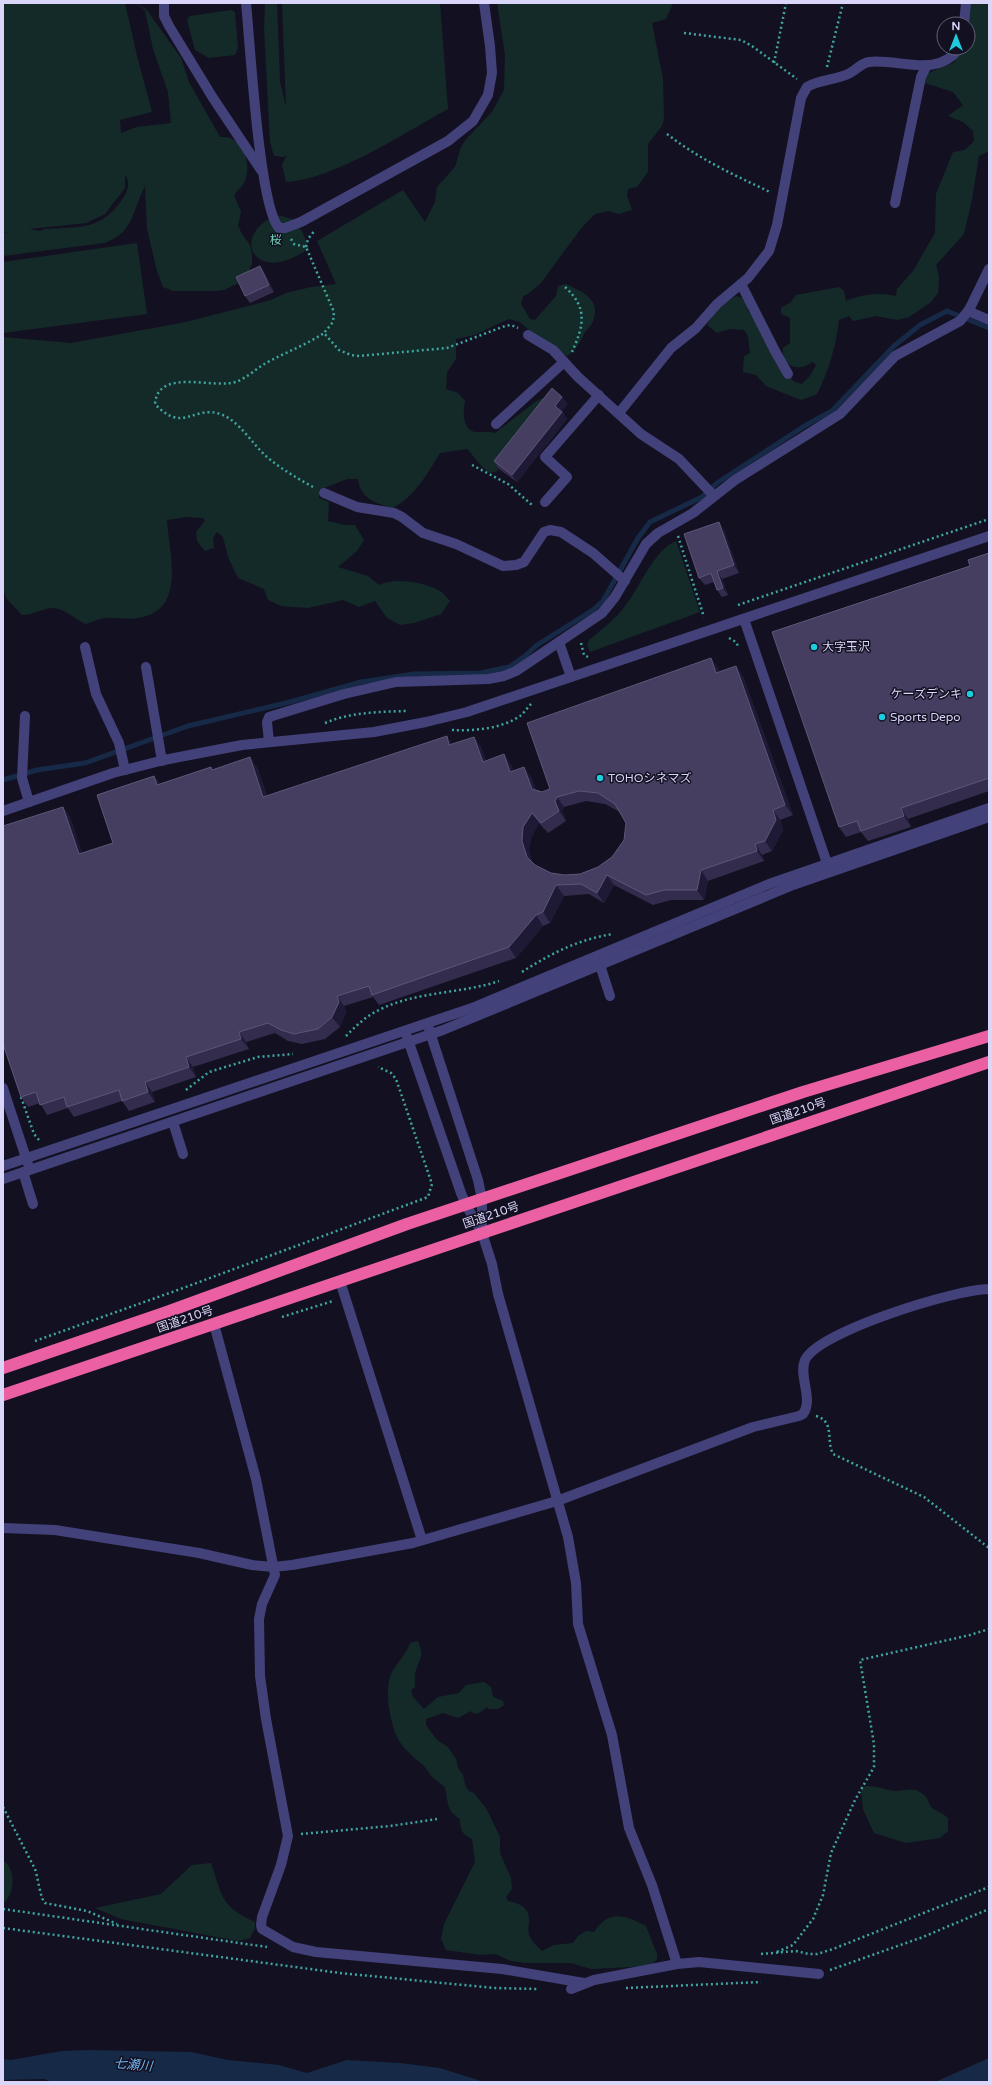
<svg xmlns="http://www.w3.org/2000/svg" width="992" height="2085" viewBox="0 0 992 2085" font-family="'Varela Round','Noto Sans JP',sans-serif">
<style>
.green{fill:#142a29;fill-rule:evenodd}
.water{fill:#162946}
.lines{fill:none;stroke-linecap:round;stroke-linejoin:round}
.stream{stroke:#162946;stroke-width:5}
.path{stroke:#3ea69f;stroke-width:2.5;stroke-dasharray:2 3;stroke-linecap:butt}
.minor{stroke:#43417a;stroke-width:10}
.highway{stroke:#eb60a3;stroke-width:12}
.wall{fill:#332c4d;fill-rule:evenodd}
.shaded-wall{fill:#1e1934}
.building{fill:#453e60;stroke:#5c5678;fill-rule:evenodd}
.poi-dot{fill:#1dccdf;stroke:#131121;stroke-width:1.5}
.labels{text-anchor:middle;stroke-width:3;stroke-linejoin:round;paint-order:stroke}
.park-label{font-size:12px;fill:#6bd0b7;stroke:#131121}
.poi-label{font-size:12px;fill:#dad6fa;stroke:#131121;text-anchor:start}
.street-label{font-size:12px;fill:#dad6fa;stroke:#131121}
.water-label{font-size:13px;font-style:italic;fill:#71b4ed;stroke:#131121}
</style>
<rect width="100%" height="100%" fill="#131121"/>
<g class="green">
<path d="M3 3H125L137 56 152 112 120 120 121 133 137 127 171 123 168 92 153 49 145 10 135 3 146 9 181 58 189 82 220 137C224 137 229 137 232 139 247 145 251 170 244 183 241 187 237 191 234 195L241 212 238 226 242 234 250 245 252 254V264L245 280 224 290 215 291H173L163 287 157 271 147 229 145 186C132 211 134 233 104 243L3 256V233L8 232H3ZM125 175C130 180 128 190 125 195 103 230 83 227 45 229L40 231 29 229 86 223 105 214 125 188Z"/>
<path d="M265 3H277L280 82 286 106 282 3H440L448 109C406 132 333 180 286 182L282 165 287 155 284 157 274 156 270 142 264 29Z"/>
<path d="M497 3H673L666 19 652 23 663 79 664 119 662 126 648 144V172L637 187 628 189 627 196 632 210 619 214 608 211 595 214 582 227 541 283 528 294 523 296 521 304 530 319 535 320 556 296 558 286 566 284C580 291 600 298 594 318 593 324 587 329 584 334 579 344 576 350 567 356L539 339 520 322 509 319 474 335 456 339V359L447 372 446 389 458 393 465 401C463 411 462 429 475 432 482 433 488 431 495 433L535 402 543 398 549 401 504 458 497 471 490 473C480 467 475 457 467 449L440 453C427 474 415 497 392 508 375 503 360 498 358 479H347L319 490V498L329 502 328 521 345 525H355L364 540 357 551 338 567 368 576 379 585C395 577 423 582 438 590 443 592 446 597 450 601L441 614 414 623 400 625 387 618 375 601 359 607 343 600 308 608 281 606 268 600 264 589 238 578 228 557 223 537 217 532 213 538 214 548 205 551 197 541 196 532 205 521 203 518 187 517 167 520C169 554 187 611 138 618 127 620 115 617 104 618 98 619 92 622 86 624 74 619 64 607 50 608 40 610 32 615 22 615L6 598 3 588V337L71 343 186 322 271 300 286 293 311 287 336 284 317 241 403 190 425 222 435 202 437 187 455 167 461 147 467 138 492 112 504 90 505 55Z"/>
<path d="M963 3H989V151L979 156 972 199 964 234 936 265 939 276 938 293 931 302 909 317 897 320 876 316 853 321 849 316 839 320C836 346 829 370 817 394L801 400 766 386 756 375 743 372 744 356 750 353 748 336 744 330 729 329 717 333 707 325 717 308 736 296 747 299 750 306 747 310 751 314 793 381 802 384 810 376 816 365 812 362C799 373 781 366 783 348L790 343V318L781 314V308L791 302 796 295 839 287 844 291 846 301C862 294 878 292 896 296L897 289 913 271 935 233 936 194 953 152 965 150 974 141 973 131 963 122 948 116 963 105 953 92 925 83 926 74 955 62 956 48H968V24H958Z"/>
<polygon points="231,10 235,12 238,48 235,55 209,58 195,50 187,20 190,16"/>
<path d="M277 215 292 219 302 231 309 248C255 288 228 235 277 215Z"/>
<polygon points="137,243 147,314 3,333 3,262"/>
<path d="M676 541 700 612 590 652 587 645 589 640C601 630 616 619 625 606 641 586 653 551 676 541Z"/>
<path d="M418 1641C424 1658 421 1655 416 1670 414 1674 415 1682 415 1687L411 1690 413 1697 424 1709 438 1697 459 1693 466 1685 484 1682 491 1687 493 1697 503 1701 504 1705 498 1709H489L487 1707 479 1713 474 1714 471 1711 458 1718 443 1713 426 1719V1725L437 1740 448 1747 456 1759 458 1768 463 1775 466 1787 469 1791 474 1793 486 1808 500 1837V1853L511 1878 512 1889 506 1897 508 1901C519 1903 530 1908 529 1921 529 1927 527 1930 530 1937 532 1942 538 1947 542 1951L554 1945 573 1943 578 1936 586 1931 594 1932C609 1909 625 1915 646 1926L657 1954V1959L651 1966 591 1969 571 1963H525L511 1961 495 1954 481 1955 446 1950 441 1939 444 1924 475 1862 472 1839C462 1834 460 1830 460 1819 446 1811 448 1800 445 1787L432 1777 424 1766C416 1759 402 1748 397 1737 390 1721 385 1694 390 1677 394 1664 406 1656 410 1643Z"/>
<path d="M866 1786C878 1786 883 1789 894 1791 905 1792 912 1785 924 1795 928 1798 929 1804 932 1808 937 1812 943 1813 948 1818V1831L940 1838 906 1843 874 1833 863 1809 861 1789Z"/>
<path d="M3 1861C16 1867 15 1896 3 1903Z"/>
<path d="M211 1863C222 1896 221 1907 255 1922V1928L250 1938 238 1941 121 1919 95 1908 161 1894 192 1865Z"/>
</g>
<g class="water">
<polygon points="89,2050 191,2052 228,2060 279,2065 307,2073 347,2060 400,2063 440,2068 484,2082 53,2082 44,2079 3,2080 3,2059 11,2060 62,2051"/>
<polygon points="989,2058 989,2082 935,2082"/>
</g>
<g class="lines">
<polyline class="stream" points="3,780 37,770 85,763 188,726 290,702 361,682 414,674 481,673 509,667 525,656 537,645 593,610 603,601 638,538 650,522 702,497 717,483 760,455 806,425 832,411 894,346 920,325 947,311 989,328"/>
<g class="path">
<polyline points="684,33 741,40 752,46 797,79"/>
<polyline points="774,63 786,3"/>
<polyline points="827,67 843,3"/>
<path d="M667 134C699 159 734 175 770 192"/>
<polyline points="291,239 294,244 306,247 334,312 333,322 324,333 339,350 351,355 359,356 447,348 505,326 511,325 518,328"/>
<polyline points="306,247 308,239 315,230"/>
<path d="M565 287C588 308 584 325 572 352"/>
<polyline points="472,465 508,484 532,505"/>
<path d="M313 487C297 478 281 469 267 457 252 444 239 420 220 414 193 405 183 434 155 404 158 366 217 391 238 381 248 377 257 368 266 363 286 352 306 345 324 333"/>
<polyline points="678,536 704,617"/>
<polyline points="738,605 989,519"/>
<polyline points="729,638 736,642 738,646"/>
<polyline points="581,643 584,655 588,657"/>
<path d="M325 723C351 712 379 712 406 711"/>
<path d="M452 730C474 731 501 729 520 716 524 713 527 708 531 704"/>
<path d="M522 972C550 954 579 939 613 934"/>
<path d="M346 1036C356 1026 366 1016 379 1010 416 991 461 994 499 981"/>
<polyline points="186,1090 209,1072 258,1057 293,1054"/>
<polyline points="21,1097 34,1134 39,1140"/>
<polyline points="282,1317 333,1301"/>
<polyline points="35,1341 175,1291 428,1197 432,1184 396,1079 391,1073 378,1067"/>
<path d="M816 1416C835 1421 826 1441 833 1454L924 1497 989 1548"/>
<path d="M3 1807 35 1869C38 1877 40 1898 45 1903L87 1911 117 1924"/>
<polyline points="301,1834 390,1826 437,1819"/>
<polyline points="3,1909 267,1947"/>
<polyline points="3,1928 340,1973 494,1988 537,1989"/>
<polyline points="777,1952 793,1945 813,1919 823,1895 831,1853 855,1800 874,1767 874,1744 860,1660 970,1635 989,1629"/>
<polyline points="761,1954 796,1951 809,1954 817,1954 833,1949 989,1887"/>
<polyline points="830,1970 923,1937 989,1909"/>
<polyline points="626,1988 761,1982"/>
</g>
<g class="minor">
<polyline points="164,3 164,16 169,26 213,98 261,170"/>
<path d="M246 3C250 41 259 207 279 228H285L301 222 448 141 473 121 488 95 492 73 490 46 484 3"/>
<polyline points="964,24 966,3"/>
<polyline points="895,203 921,77 927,65"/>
<polyline points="741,284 775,351 788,374"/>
<polyline points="968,311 989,320"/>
<polyline points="528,335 553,350 578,377 641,434 679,459 714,496"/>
<path d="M619 413 671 348 696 328 717 304 748 278 769 251 777 225 801 98 807 87C819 80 835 80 848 74 855 71 861 63 869 62 898 58 938 79 959 48"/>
<polyline points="496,424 564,362"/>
<polyline points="324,493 357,507 394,513 402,517 423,533 456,544 503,566 516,565 524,562 544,532 550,530 561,532 593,553 625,581"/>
<polyline points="545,502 567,477 545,457 599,395"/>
<polyline points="744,619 829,869"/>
<polyline points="559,642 571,677"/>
<polyline points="85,647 96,694 119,743 125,770"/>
<polyline points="146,667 162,761"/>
<polyline points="25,716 22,778 29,802"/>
<polyline points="269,742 267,722 269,717 344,694 396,682 488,679 504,676 516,671 602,613 615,597 646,544 658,533 693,513 735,480 840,414 895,356 960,321 969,310 989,269"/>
<polyline points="3,811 113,773 164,760 242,745 374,732 426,722 467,712 989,536"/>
<polyline points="600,965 610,996"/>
<polyline points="429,1029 478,1180 482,1199 482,1231"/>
<polyline points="407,1037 461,1193 466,1205 482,1233 492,1264 498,1294 568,1537 576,1583 578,1624 612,1735 629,1828 652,1885 677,1964"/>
<polyline points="3,1088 28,1164"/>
<polyline points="173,1122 183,1154"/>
<polyline points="3,1166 472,1008 769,884 989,808"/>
<polyline points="23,1172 33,1204"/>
<polyline points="3,1179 443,1030 793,885 989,817"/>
<polyline points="340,1281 422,1540"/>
<polyline points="214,1324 256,1479 275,1575 262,1604 259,1619 260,1676 266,1719 288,1836 281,1865 262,1917 261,1925 262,1929 293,1947 316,1952 502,1969 584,1983"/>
<path d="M3 1528 55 1530 199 1553 252 1565 273 1567 292 1565 413 1543 557 1501 753 1427 799 1416 803 1414C814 1399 798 1376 805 1360 819 1331 957 1289 989 1289"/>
<polyline points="571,1989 594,1980 677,1964 699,1962 819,1974"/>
</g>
<g class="highway">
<polyline points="3,1368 164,1313 407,1224 803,1092 989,1036"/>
<polyline points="3,1395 989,1062"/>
</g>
</g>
<g class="wall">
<polygon points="265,273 274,292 250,303 245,296"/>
<polygon points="568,404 562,411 567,419 517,482 499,469 494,461"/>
<polygon points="724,530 739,573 722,579 728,595 722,597 717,590 714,582 705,585 699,578"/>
<polygon points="989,553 989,791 908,819 911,827 868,841 861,832 846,837 839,827 970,566"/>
<path d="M711 658 718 668 719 672 743 676 793 815 780 820 783 830 772 851 762 855 764 861 708 881 704 900H671L653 905 614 885 604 903 589 894 564 896 550 923 543 926 516 958 379 1005 373 997 344 1006 346 1012 340 1027 325 1039 302 1044 288 1041 275 1033 246 1042 249 1049 193 1067 196 1077 152 1092 155 1102 129 1111 122 1101 74 1117 68 1108 47 1115 40 1103 28 1107 21 1097 63 807 70 817 82 853 113 843 154 776 160 784 213 769 257 767 267 796 452 744 474 737 481 747 486 761 511 764 513 771 531 777 536 790 542 792 550 789ZM586 801 605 804 620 812 626 823 624 840 612 857 598 867 580 874 565 875 551 873 535 865 532 863 529 851 531 838 539 823 548 833 566 821 562 811 564 807Z"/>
</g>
<g class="shaded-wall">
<polygon points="260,266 265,273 274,292 269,285"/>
<polygon points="562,397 568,404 560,413 555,406"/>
<polygon points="562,412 567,419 517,482 512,475"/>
<polygon points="719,522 724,530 739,573 734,565"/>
<polygon points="717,571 722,579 728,595 723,588"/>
<polygon points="711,658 718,668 723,683 716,673"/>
<polygon points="736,666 743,676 793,815 785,805"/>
<polygon points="447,736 454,746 449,745"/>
<polygon points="474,737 481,747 490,773 483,762"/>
<polygon points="504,754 511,764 517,782 510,772"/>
<polygon points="250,757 257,767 270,807 263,797"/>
<polygon points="524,767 531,777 539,799 532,789"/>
<polygon points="154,776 161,786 157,785"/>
<polygon points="557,797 564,807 562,811 566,821 559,811 555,801"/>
<polygon points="63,807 70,817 86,864 79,854"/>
<polygon points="901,808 908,819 911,827 904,816"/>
<polygon points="773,810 780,820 783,830 772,851 765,841"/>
<polygon points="532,813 539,823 531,838 529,851 534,867 527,857 522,841 523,827"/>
<polygon points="755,844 762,855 764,861 757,851"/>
<polygon points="701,870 708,881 704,900 697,890"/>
<polygon points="607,875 614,885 604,903 597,893"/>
<polygon points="556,885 564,896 550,923 543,912"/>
<polygon points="536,915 543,926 516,958 509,947"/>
<polygon points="337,996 344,1006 346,1012 340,1027 332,1017"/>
<polygon points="239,1032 246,1042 249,1049 241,1039"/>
<polygon points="186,1057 193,1067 196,1077 189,1067"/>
<polygon points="145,1082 152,1092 155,1102 148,1092"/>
</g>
<g class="building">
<polygon points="260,266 269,285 245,296 236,277"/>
<polygon points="552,388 562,397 555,406 562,412 512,475 494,461"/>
<polygon points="719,522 734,565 717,571 723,588 717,590 711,573 699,578 684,534"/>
<polygon points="989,553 989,778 901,808 904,816 861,831 857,821 839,827 772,632 970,566 968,560"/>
<path d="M711 658 716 673 736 666 785 805 773 810 776 820 765 841 755 844 757 851 701 870 697 890H664L646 895 607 875 597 893 581 884 556 885 543 912 536 915 509 947 372 995 369 986 337 996 339 1002 332 1017 318 1029 294 1034 281 1030 268 1023 239 1032 241 1039 186 1057 189 1067 145 1082 148 1092 122 1101 119 1090 67 1107 64 1097 40 1105 36 1092 21 1097 3 1044V826L63 807 79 854 113 843 97 795 154 776 157 785 211 767 212 770 250 757 263 797 447 736 449 745 474 737 483 762 504 754 510 772 524 767 532 789 542 792 550 789 527 723ZM579 791 598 793 615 804 626 823 624 840 612 857 598 867 580 874 565 875 551 873 535 865 527 857 522 841 523 827 532 813 541 823 559 811 555 801 557 797Z"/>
</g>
<g class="poi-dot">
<circle cx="814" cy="647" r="4"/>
<circle cx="970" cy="694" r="4"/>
<circle cx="882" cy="717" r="4"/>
<circle cx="600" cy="778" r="4"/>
</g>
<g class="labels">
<g class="park-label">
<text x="276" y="244">桜</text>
</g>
<g class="poi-label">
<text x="822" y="651">大字玉沢</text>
<text x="962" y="698" text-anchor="end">ケーズデンキ</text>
<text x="890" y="721">Sports Depo</text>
<text x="608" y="782">TOHOシネマズ</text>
</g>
<g class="street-label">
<text transform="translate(798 1111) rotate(-19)" y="4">国道210号</text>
<text transform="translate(491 1215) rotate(-19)" y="4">国道210号</text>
<text transform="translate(185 1319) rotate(-19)" y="4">国道210号</text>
</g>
<g class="water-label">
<text transform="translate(133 2064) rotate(5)" y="5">七瀬川</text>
</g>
</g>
<rect width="992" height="2085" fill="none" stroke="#dad6fa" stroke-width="8"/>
<g transform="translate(956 36)"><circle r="19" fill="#131121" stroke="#636078"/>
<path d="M0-3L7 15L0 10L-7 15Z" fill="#1dccdf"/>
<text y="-6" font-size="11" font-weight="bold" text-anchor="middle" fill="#dad6fa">N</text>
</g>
</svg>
